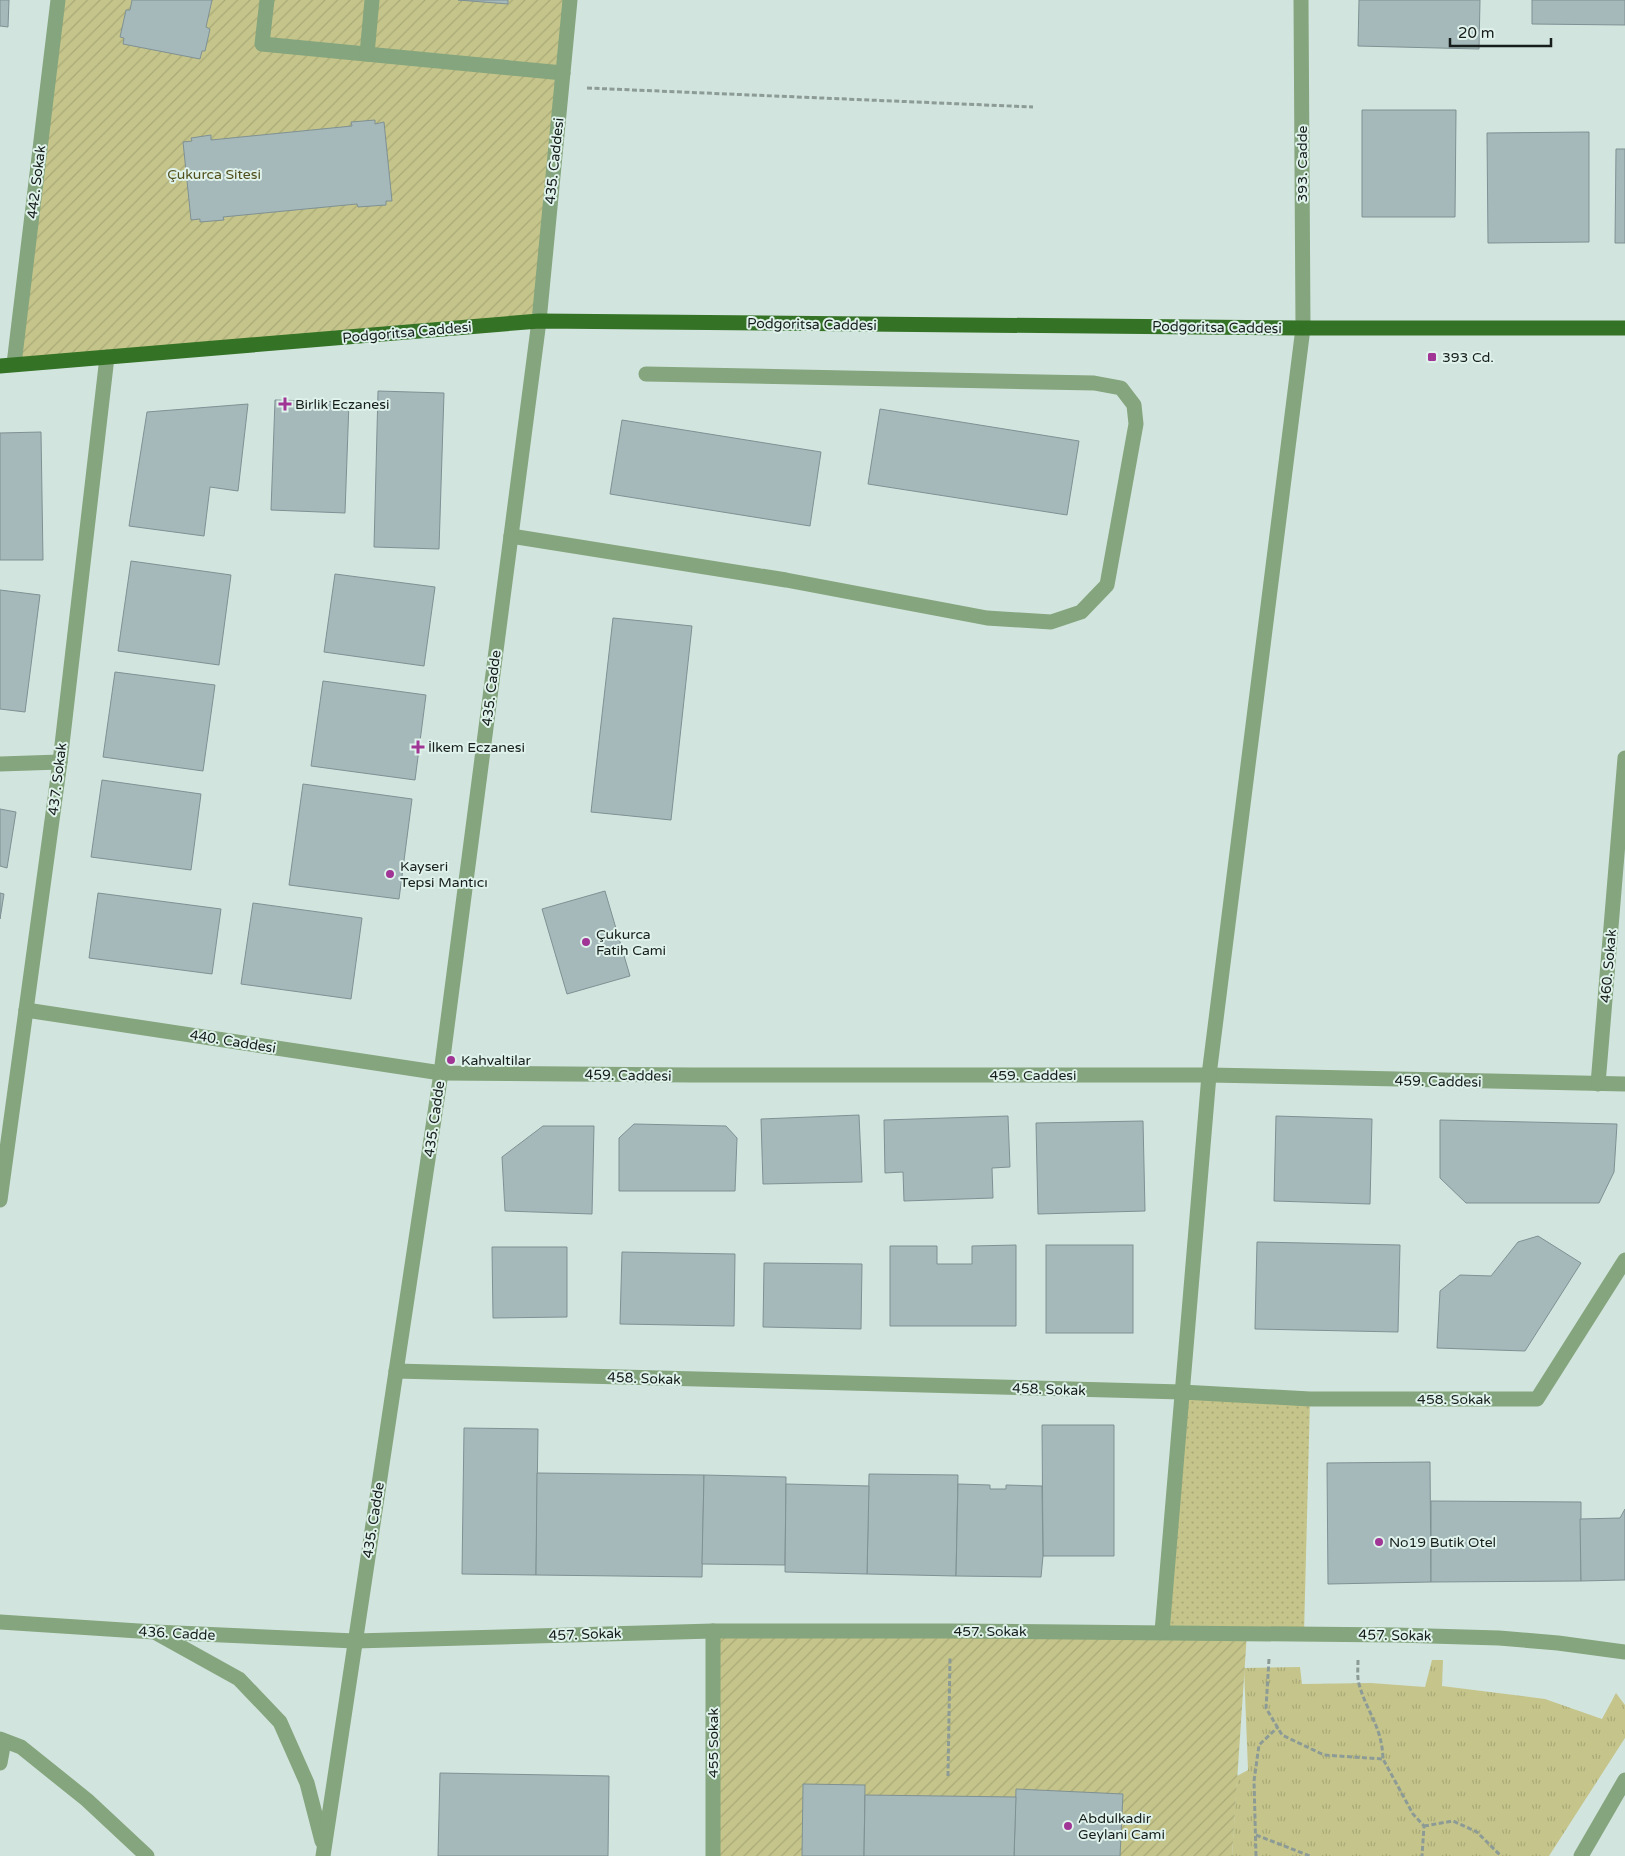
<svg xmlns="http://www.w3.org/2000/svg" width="1625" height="1856" viewBox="0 0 1625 1856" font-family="'Varela Round',sans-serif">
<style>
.grass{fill:url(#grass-dots)}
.park{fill:url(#park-tufts)}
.garden{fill:url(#garden-furrows)}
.building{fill:#a5b8ba;stroke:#7f9193}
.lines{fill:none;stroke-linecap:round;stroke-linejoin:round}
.path{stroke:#8d9b96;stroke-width:3;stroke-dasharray:5 2.5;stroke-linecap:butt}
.minor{stroke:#84a57d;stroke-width:15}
.major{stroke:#347225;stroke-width:15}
.poi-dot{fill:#a03596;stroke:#dff2eb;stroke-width:2}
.labels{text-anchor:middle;stroke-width:4;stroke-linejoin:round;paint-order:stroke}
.street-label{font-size:14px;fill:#161d1b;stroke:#dff2eb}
.park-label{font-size:14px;fill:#51501d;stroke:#dff2eb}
.poi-label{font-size:14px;fill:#161d1b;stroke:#dff2eb;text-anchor:start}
</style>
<defs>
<pattern id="grass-dots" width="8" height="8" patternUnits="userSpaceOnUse" patternTransform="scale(1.25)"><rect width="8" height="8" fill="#c5c58b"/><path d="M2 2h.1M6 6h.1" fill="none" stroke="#a8a977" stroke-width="1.8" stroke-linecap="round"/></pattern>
<pattern id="park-tufts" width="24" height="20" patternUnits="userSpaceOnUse" patternTransform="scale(1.25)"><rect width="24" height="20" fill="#c5c58b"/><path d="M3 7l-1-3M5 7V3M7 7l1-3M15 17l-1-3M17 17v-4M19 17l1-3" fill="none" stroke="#a8a977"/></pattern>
<pattern id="garden-furrows" width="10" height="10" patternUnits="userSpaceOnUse" patternTransform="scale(1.25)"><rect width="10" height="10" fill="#c5c58b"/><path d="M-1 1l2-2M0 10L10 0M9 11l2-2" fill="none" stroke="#a8a977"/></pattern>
</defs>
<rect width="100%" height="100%" fill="#d2e4de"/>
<polygon class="grass" points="1182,1392 1310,1399 1304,1634 1162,1632"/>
<polygon class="park" points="1432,1660 1443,1660 1442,1686 1545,1699 1602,1719 1616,1693 1625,1705 1625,1738 1549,1856 1232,1856 1237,1776 1248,1770 1244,1668 1300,1667 1302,1684 1371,1683 1425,1687"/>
<g class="garden">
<polygon points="58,0 570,0 539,321 14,364"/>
<polygon points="713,1631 1247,1633 1232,1856 713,1856"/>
</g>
<g class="building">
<polygon points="0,0 9,0 8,27 0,26"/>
<polygon points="132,0 212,0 206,27 210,29 205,51 202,51 200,59 123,44 124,38 120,37 126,10 130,10"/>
<polygon points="458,0 508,0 508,4"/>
<polygon points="1359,0 1480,0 1479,49 1358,46"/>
<polygon points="1532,0 1625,0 1625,25 1532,24"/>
<polygon points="1362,110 1456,110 1455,217 1362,217"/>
<polygon points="375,120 375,124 384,122 392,201 386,201 386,205 358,207 357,204 223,217 224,220 200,222 200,219 191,220 183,142 192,141 191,138 211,135 211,140 352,126 351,122"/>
<polygon points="1589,132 1589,242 1488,243 1487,133"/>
<polygon points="1616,149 1625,149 1625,243 1615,243"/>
<polygon points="378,391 444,393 439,549 374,547"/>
<polygon points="275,400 349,402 345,513 271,510"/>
<polygon points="248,404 238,491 210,487 204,536 129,526 147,412"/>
<polygon points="880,409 1079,441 1067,515 868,484"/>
<polygon points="622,420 821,452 810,526 610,494"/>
<polygon points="41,432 43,560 0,560 0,433"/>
<polygon points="131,561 231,575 219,665 118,651"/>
<polygon points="335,574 435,587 424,666 324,652"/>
<polygon points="0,590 40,595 25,712 0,709"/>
<polygon points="613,618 692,626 671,820 591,812"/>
<polygon points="115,672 215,685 203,771 103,757"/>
<polygon points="323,681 426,695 415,780 311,766"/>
<polygon points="102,780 201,794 191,870 91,857"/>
<polygon points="303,784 412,799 399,899 289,885"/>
<polygon points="0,809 16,812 7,868 0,866"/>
<polygon points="605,891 630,976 567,994 542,909"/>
<polygon points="0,893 4,894 0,919"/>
<polygon points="98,893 221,909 212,974 89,958"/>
<polygon points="253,903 362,918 351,999 241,984"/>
<polygon points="859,1115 862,1182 763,1184 761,1119"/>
<polygon points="1008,1116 1010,1167 992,1168 993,1198 904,1201 903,1172 885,1173 884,1120"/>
<polygon points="1276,1116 1372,1119 1370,1204 1274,1201"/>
<polygon points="1440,1120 1617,1124 1614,1172 1599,1203 1466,1203 1440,1178"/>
<polygon points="1143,1121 1145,1211 1038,1214 1036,1123"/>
<polygon points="634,1124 726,1126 737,1138 735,1191 619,1191 619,1138"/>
<polygon points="543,1126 594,1126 592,1214 505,1211 502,1157"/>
<polygon points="1538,1236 1581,1263 1525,1351 1437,1348 1440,1291 1460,1275 1491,1276 1518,1242"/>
<polygon points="1257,1242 1400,1245 1398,1332 1255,1329"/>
<polygon points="1016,1245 1016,1326 890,1326 890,1246 937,1246 937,1264 972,1264 972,1246"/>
<rect x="1046" y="1245" width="87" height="88"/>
<polygon points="492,1247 567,1247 567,1317 493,1318"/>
<polygon points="622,1252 735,1254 734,1326 620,1324"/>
<polygon points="764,1263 862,1264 861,1329 763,1327"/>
<polygon points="1042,1425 1114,1425 1114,1556 1043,1556"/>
<polygon points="464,1428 538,1429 536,1575 462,1574"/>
<polygon points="1430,1462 1431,1582 1328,1584 1327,1463"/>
<polygon points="537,1473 704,1475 702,1577 536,1575"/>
<polygon points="869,1474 958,1475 956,1576 867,1574"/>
<polygon points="704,1475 786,1477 785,1565 702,1564"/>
<polygon points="786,1484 869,1486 867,1574 785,1572"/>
<polygon points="958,1484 990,1485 990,1489 1006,1489 1006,1485 1042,1486 1043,1556 1041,1577 956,1576"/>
<polygon points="1431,1501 1581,1502 1581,1581 1431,1582"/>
<polygon points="1625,1509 1625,1580 1581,1581 1580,1519 1620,1518"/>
<polygon points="440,1773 609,1776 608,1856 438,1856"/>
<polygon points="803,1784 865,1785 864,1856 802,1856"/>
<polygon points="1016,1789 1123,1794 1120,1856 1014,1856"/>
<polygon points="865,1795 1016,1797 1014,1856 864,1856"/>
</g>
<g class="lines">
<g class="path">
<polyline points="587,88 1033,107"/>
<polyline points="1269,1659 1266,1708 1282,1735 1324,1755 1383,1759 1413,1814 1424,1826 1422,1856"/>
<path d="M1358 1660C1358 1668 1357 1677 1359 1684 1367 1713 1382 1726 1383 1759"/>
<polyline points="948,1776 950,1657"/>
<polyline points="1424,1826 1453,1821 1477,1832 1501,1856"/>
<polyline points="1256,1835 1310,1856"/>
<polyline points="1256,1856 1254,1781 1259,1745 1278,1727"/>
</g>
<g class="minor">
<polyline points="267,0 262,44 563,73"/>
<polyline points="367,54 372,0"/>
<polyline points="14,364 58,0"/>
<polyline points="511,536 786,580 987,618 1051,622 1081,612 1107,585 1136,424 1134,405 1121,388 1094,383 646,374"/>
<polyline points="0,764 60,762"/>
<polyline points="26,1010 441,1073 691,1075 1209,1075 1625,1084"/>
<polyline points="1598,1084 1625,758"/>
<polyline points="0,1200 60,762 107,357"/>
<polyline points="396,1371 1182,1392 1310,1399 1537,1399 1625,1260"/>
<polyline points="0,1622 154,1632 355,1641 713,1631 951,1631 1395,1635 1499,1638 1558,1643 1625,1652"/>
<polyline points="713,1631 713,1856"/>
<polyline points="1162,1632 1209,1075 1303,328 1301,0"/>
<polyline points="158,1634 239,1679 280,1722 307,1783 322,1841"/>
<polyline points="0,1739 21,1747 87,1800 147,1856"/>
<polyline points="0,1763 4,1741"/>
<polyline points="323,1856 441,1073 539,321 570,0"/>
<polyline points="1581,1856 1625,1780"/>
</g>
<polyline class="major" points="0,366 539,321 1303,328 1625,328"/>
</g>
<g class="poi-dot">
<rect x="1427" y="352" width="10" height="10" rx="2.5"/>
<path d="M282.5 396.5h5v5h5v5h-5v5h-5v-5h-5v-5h5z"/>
<path d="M415.5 739.5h5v5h5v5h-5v5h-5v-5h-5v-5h5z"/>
<circle cx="390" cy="874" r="5"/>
<circle cx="586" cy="942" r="5"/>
<circle cx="451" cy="1060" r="5"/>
<circle cx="1379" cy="1542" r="5"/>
<circle cx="1068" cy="1826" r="5"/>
</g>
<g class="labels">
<g class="street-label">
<text transform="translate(554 161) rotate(-84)" y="5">435. Caddesi</text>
<text transform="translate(1302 164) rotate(-90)" y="5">393. Cadde</text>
<text transform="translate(36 182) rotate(-83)" y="5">442. Sokak</text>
<text transform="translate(812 324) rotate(1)" y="5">Podgoritsa Caddesi</text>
<text transform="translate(1217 327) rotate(1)" y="5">Podgoritsa Caddesi</text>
<text transform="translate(407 332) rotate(-5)" y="5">Podgoritsa Caddesi</text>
<text transform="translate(491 688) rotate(-83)" y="5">435. Cadde</text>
<text transform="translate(57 779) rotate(-83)" y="5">437. Sokak</text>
<text transform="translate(1608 966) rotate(-85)" y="5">460. Sokak</text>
<text transform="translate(233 1041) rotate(9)" y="5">440. Caddesi</text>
<text transform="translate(628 1075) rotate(1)" y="5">459. Caddesi</text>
<text x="1033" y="1080">459. Caddesi</text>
<text transform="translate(1438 1081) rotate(1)" y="5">459. Caddesi</text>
<text transform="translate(434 1119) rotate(-82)" y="5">435. Cadde</text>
<text transform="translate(644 1378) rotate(2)" y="5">458. Sokak</text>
<text transform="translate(1049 1389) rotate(2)" y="5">458. Sokak</text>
<text x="1454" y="1404">458. Sokak</text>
<text transform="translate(373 1520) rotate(-81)" y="5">435. Cadde</text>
<text x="990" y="1636">457. Sokak</text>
<text transform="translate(177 1633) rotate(3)" y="5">436. Cadde</text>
<text transform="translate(585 1634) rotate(-2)" y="5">457. Sokak</text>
<text transform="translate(1395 1635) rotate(1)" y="5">457. Sokak</text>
<text transform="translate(713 1743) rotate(-90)" y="5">455 Sokak</text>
</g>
<g class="park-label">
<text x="214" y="179">Çukurca Sitesi</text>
</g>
<g class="poi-label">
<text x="1442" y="362">393 Cd.</text>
<text x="295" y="409">Birlik Eczanesi</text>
<text x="428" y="752">İlkem Eczanesi</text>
<text x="400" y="871">Kayseri<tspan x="400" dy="16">Tepsi Mantıcı</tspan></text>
<text x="596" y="939">Çukurca<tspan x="596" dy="16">Fatih Cami</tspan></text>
<text x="461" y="1065">Kahvaltilar</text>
<text x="1389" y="1547">No19 Butik Otel</text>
<text x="1078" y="1823">Abdulkadir<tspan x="1078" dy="16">Geylani Cami</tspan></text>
</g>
</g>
<path d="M1450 38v8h101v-8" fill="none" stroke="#161d1b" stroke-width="2.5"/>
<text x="1458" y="38" font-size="15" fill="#161d1b" stroke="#dff2eb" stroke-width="4" paint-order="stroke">20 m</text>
</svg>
